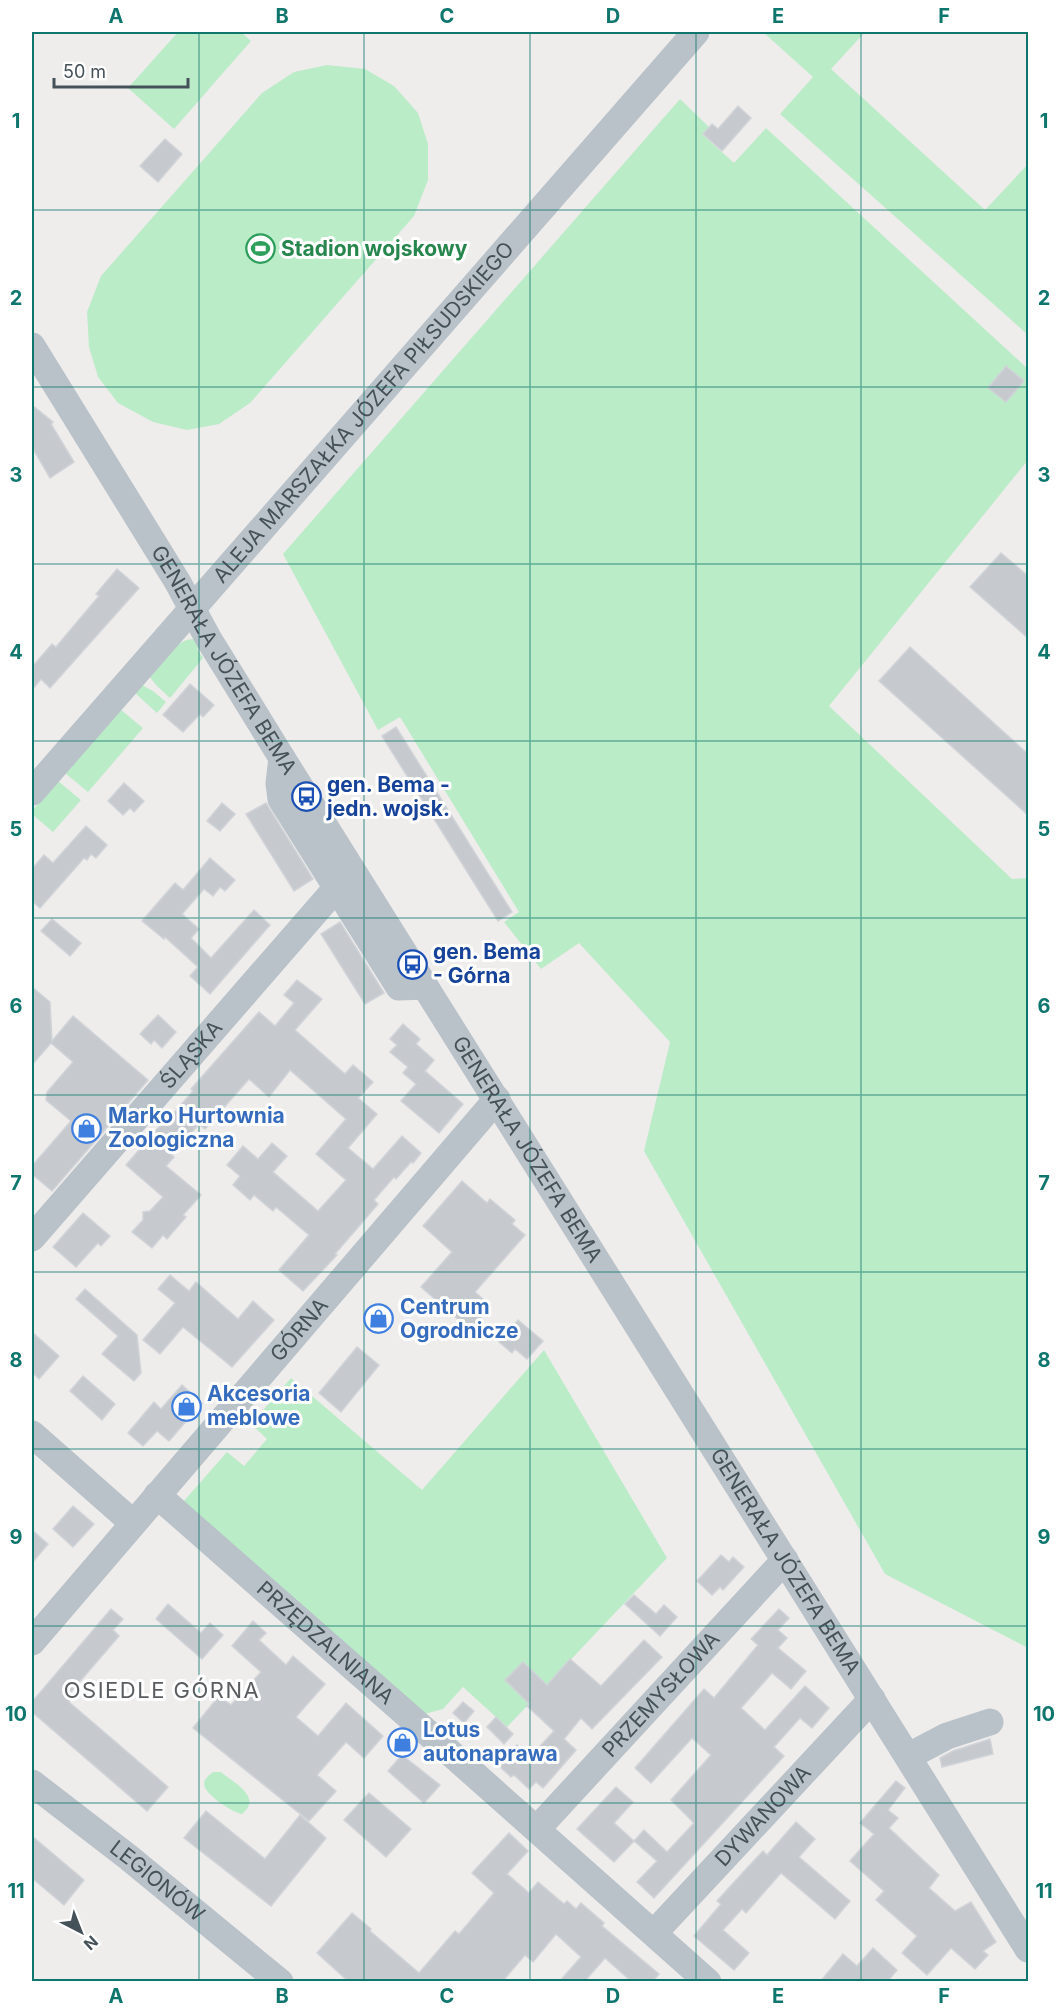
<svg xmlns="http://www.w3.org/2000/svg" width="1060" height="2013" viewBox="0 0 1060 2013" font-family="Inter,sans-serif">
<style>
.green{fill:#bbecc8}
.building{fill:#c6cacf;stroke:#d0d3d7;stroke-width:1.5}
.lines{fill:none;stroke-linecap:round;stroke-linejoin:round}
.minor{stroke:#b8c2c8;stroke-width:27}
.grid{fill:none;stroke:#0f766e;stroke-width:1.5;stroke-opacity:0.55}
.labels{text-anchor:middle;stroke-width:6;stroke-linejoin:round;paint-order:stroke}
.leisure-label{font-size:21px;font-weight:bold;fill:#27864d;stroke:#fff;text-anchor:start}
.street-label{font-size:21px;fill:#455158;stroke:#fff}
.transit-label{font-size:21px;font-weight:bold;fill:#164399;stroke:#fff;text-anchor:start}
.shop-label{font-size:21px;font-weight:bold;fill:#366cbe;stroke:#fff;text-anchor:start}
.neighbourhood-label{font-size:22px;letter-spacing:1.5px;fill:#595d60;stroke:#fff}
.neatline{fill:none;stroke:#0f766e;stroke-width:2}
.grid-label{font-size:20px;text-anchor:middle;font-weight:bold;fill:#0f766e}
</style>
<rect width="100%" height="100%" fill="#efecec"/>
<g class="green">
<polygon points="178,32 241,32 251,41 174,129 128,88"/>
<polygon points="763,32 865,32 831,69 985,210 1028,164 1028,335 780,114 813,77"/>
<polygon points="327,65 365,69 394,86 418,113 428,144 428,180 414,216 250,403 219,424 187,430 153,422 118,403 98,377 89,347 87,312 101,276 262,93 294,72"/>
<polygon points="680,99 709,127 703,135 734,163 766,128 1028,369 1028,460 829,706 1012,879 1028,878 1028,1648 885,1574 644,1151 670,1042 579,943 541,969 504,922 519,912 400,717 378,730 283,554"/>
<path d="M193 639 201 644 197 649 203 658 170 698 157 686 149 676C161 663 174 640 193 639Z"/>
<polygon points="142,685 153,691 166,702 157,713 135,693"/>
<polygon points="120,709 143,728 88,792 65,773"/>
<polygon points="58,781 81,800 53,832 32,814 32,811"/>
<polygon points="544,1350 667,1558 507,1727 463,1687 443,1709 425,1714 183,1502 227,1452 244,1466 267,1439 251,1424 291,1378 422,1490"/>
<path d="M213 1772H221C234 1783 263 1797 242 1814 233 1813 204 1794 204 1784 204 1779 209 1775 213 1772Z"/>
</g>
<g class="building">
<polygon points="738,106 751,118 722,151 703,134 712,124 718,129"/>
<polygon points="165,139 182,154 158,182 140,166"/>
<polygon points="1006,366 1024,381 1006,402 988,388"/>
<polygon points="32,405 53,422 51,424 74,462 50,478 32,447"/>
<polygon points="1001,553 1029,577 1029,639 970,587"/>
<polygon points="117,569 139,588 50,688 41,679 32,690 32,667 52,644 56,647 99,596 96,594"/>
<polygon points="910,647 1029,755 1029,816 879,681"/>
<polygon points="190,684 214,705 203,717 200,714 183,732 163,715"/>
<polygon points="396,727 512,912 498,921 382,736"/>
<polygon points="124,783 144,801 134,812 130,808 123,815 108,801"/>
<polygon points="222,803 235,814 220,831 207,821"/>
<polygon points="266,803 313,879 294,891 246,814"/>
<polygon points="86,826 107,845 96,858 91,854 87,860 84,858 40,908 32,901 32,869 44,855 53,863"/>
<polygon points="210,858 235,880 225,891 220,887 213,896 204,889 182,914 199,929 191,938 211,958 254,910 270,925 210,994 190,976 198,967 165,937 164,939 142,921 175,883 183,890"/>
<polygon points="52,919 81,943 70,956 41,931"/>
<polygon points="340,922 384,993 365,1004 321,934"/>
<polygon points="297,980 322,999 295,1030 345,1074 353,1065 373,1082 358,1098 377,1114 348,1148 373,1169 402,1136 421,1153 413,1163 411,1162 396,1179 394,1177 374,1200 378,1204 335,1254 337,1255 303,1291 279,1270 309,1235 276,1207 273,1211 254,1195 250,1200 233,1185 240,1176 227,1165 243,1146 258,1159 272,1143 287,1156 273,1172 318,1211 346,1180 316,1154 346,1119 290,1070 269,1097 249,1079 205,1129 199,1124 172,1155 174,1157 166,1166 201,1195 183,1215 186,1217 167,1239 163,1235 152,1248 132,1232 143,1220 143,1212 150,1211 163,1197 126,1165 172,1112 173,1114 193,1091 191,1089 199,1080 259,1012 275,1026 294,1003 284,995"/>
<polygon points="32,987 50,1002 52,1041 73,1016 148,1080 52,1191 32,1174 32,1166 71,1121 46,1100 47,1092 73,1062 51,1043 32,1065"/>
<polygon points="158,1015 176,1032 162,1048 154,1040 151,1044 140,1034"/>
<polygon points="403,1024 420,1039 416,1044 434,1060 425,1071 463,1104 439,1133 401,1101 416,1084 403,1073 408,1067 390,1052 397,1045 390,1039"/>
<polygon points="462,1181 487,1203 490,1199 515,1220 512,1224 525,1235 475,1292 491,1306 470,1330 421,1287 452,1252 423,1226"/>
<polygon points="83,1213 110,1236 101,1246 98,1243 76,1267 53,1247"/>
<polygon points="170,1275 189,1291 196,1282 238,1319 253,1301 274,1320 232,1367 183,1327 160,1354 143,1340 175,1303 158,1289"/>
<polygon points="85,1289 137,1335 141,1373 134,1381 102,1354 118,1336 76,1299"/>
<polygon points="518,1320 543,1341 527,1359 515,1349 512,1353 499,1342"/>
<polygon points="32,1332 59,1356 39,1379 32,1372"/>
<polygon points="357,1347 379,1365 341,1412 319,1393"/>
<polygon points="83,1376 115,1404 102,1420 70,1391"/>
<polygon points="182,1385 202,1403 169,1441 157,1431 143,1446 128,1433 154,1402 161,1409"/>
<polygon points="73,1506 94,1524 73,1547 53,1529"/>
<polygon points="32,1530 48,1544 32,1563"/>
<polygon points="721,1555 729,1562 733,1557 744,1567 723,1590 720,1587 712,1595 697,1581"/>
<polygon points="634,1595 656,1614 664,1605 677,1617 660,1636 625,1604"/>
<polygon points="168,1604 201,1633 210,1623 223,1635 202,1659 156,1619"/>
<polygon points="111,1609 123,1619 113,1630 119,1636 70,1693 74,1696 69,1702 168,1787 147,1811 32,1712 32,1702"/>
<polygon points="779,1609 789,1618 778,1630 787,1638 778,1648 806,1671 791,1689 772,1673 741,1708 765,1730 805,1686 829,1708 812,1728 800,1718 774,1747 784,1756 654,1898 637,1882 657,1861 634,1841 644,1830 667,1852 694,1823 671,1800 711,1755 692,1738 651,1783 635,1768 704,1689 714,1698 758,1645 751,1639"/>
<polygon points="253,1621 266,1633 259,1640 286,1665 293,1656 325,1684 296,1717 318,1736 346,1703 383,1736 364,1758 346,1742 317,1775 336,1791 309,1821 193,1728 219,1696 231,1705 261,1672 232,1646"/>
<polygon points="644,1640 662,1657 592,1729 581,1718 564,1739 576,1750 543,1788 536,1782 529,1789 514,1775 511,1777 499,1766 517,1745 530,1757 554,1731 527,1706 529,1704 505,1680 523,1662 547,1685 570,1659 601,1686"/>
<polygon points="463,1702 474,1711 464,1723 453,1713"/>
<polygon points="496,1717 513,1734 504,1744 487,1727"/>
<polygon points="990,1739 993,1754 942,1767 940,1758 953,1751"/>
<polygon points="402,1755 440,1785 424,1803 388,1771"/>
<polygon points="896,1781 905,1788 888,1810 898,1818 889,1828 939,1875 929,1888 955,1911 971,1902 996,1942 983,1951 988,1955 975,1969 951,1948 927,1975 902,1953 917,1936 876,1900 884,1891 850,1861 874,1834 860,1823"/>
<polygon points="616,1787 633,1802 614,1823 634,1841 614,1862 577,1829"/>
<polygon points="369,1793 411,1829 386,1857 344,1820"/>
<polygon points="206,1811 265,1859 300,1815 326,1838 271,1906 184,1838"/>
<polygon points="796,1822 815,1839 799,1857 850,1901 835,1919 781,1873 746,1913 742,1909 723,1930 749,1953 734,1970 694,1936 721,1904 717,1901 747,1868 763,1851 767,1855"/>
<polygon points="509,1833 528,1851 507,1874 529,1893 538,1882 564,1904 567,1901 576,1909 581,1903 604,1923 602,1926 659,1974 652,1982 632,1982 605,1958 584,1982 559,1982 581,1957 556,1934 533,1962 525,1955 502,1982 349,1982 317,1953 352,1913 371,1929 370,1931 419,1973 455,1931 459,1934 494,1893 472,1873"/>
<polygon points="32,1836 84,1880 64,1905 32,1878"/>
<polygon points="873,1948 897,1970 887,1982 820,1982 843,1954 857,1966"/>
</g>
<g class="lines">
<g class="minor">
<path id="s1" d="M32 346 177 581 208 638 282 758 1028 1949"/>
<polyline points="282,758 279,783 281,799 399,987 425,986"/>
<path id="s2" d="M32 792 696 32"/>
<path id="s3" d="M32 1238 352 870"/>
<polyline points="32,1434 133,1523"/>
<path id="s4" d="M157 1495 429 1734 708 1982"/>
<path id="s5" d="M32 1642 497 1099"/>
<polyline points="909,1756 947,1736 990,1722"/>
<path id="s6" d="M32 1783 128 1857 280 1982"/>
<path id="s7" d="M537 1829 785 1560"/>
<path id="s8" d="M654 1933 872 1699"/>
</g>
</g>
<path class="grid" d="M199 32V1982M364 32V1982M530 32V1982M696 32V1982M861 32V1982M32 210H1028M32 387H1028M32 564H1028M32 741H1028M32 918H1028M32 1095H1028M32 1272H1028M32 1449H1028M32 1626H1028M32 1803H1028"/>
<defs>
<symbol id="stadium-ring" viewBox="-11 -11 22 22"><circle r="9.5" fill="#fff" stroke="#2e9e5b" stroke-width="1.5"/><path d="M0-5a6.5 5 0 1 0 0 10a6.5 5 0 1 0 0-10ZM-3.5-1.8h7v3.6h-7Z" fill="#2e9e5b"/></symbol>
<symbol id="bus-ring" viewBox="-11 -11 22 22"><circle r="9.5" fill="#fff" stroke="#1a4fb4" stroke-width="1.5"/><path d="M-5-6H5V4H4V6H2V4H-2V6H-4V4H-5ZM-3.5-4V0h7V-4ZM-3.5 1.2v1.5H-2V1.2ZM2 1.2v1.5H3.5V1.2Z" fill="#1a4fb4"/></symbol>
<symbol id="shop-ring" viewBox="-11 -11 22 22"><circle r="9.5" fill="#fff" stroke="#3f7fe0" stroke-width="1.5"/><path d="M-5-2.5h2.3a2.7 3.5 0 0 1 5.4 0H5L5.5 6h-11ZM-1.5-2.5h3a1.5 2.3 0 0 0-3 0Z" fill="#3f7fe0"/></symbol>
</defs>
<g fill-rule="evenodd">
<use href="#stadium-ring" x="244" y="232" width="33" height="33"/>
<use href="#bus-ring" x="290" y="780" width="33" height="33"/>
<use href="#bus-ring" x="396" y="948" width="33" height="33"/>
<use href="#shop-ring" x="70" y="1112" width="33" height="33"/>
<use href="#shop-ring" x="362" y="1302" width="33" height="33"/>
<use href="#shop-ring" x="170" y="1390" width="33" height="33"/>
<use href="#shop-ring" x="386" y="1726" width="33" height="33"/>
</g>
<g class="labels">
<g class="leisure-label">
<text x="281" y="256">Stadion wojskowy</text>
</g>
<g class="street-label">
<text dy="7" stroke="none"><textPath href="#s2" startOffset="504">ALEJA MARSZAŁKA JÓZEFA PIŁSUDSKIEGO</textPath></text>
<text dy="7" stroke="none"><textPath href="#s1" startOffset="368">GENERAŁA JÓZEFA BEMA</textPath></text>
<text dy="7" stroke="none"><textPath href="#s3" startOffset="243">ŚLĄSKA</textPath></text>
<text dy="7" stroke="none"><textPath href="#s1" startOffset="944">GENERAŁA JÓZEFA BEMA</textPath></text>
<text dy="7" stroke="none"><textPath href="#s5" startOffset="411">GÓRNA</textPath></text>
<text dy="7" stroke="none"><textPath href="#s1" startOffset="1430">GENERAŁA JÓZEFA BEMA</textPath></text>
<text dy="7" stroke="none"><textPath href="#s4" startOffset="224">PRZĘDZALNIANA</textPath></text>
<text dy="7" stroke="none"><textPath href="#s7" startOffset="183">PRZEMYSŁOWA</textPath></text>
<text dy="7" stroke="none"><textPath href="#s8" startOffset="160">DYWANOWA</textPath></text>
<text dy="7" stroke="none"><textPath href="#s6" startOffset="159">LEGIONÓW</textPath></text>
</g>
<g class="transit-label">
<text x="327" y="792">gen. Bema -<tspan x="327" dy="24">jedn. wojsk.</tspan></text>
<text x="433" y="959">gen. Bema<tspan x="433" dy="24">- Górna</tspan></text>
</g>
<g class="shop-label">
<text x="108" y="1123">Marko Hurtownia<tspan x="108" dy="24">Zoologiczna</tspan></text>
<text x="400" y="1314">Centrum<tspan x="400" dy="24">Ogrodnicze</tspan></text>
<text x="207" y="1401">Akcesoria<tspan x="207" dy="24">meblowe</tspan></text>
<text x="423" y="1737">Lotus<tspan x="423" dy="24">autonaprawa</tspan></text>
</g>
<g class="neighbourhood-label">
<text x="162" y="1698">OSIEDLE GÓRNA</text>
</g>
</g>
<rect width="1060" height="2013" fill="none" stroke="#ffffff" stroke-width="66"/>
<g transform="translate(81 1932) rotate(138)" stroke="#ffffff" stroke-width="4.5" paint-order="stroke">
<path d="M0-4.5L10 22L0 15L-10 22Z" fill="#455158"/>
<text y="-9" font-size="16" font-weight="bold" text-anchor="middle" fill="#455158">N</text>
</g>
<path d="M54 78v9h134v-9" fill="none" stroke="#455158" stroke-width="3"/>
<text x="63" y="78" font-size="18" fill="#455158" stroke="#ffffff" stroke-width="4.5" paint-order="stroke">50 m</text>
<rect x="33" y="33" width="994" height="1947" class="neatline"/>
<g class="grid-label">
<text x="116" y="23">A</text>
<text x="282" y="23">B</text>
<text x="447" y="23">C</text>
<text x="613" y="23">D</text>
<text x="778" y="23">E</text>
<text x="944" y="23">F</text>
<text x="16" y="128">1</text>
<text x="1044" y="128">1</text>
<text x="16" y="305">2</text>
<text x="1044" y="305">2</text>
<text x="16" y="482">3</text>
<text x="1044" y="482">3</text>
<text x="16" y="659">4</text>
<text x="1044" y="659">4</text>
<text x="16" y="836">5</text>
<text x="1044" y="836">5</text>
<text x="16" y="1013">6</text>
<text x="1044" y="1013">6</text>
<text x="16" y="1190">7</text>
<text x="1044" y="1190">7</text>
<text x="16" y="1367">8</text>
<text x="1044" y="1367">8</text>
<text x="16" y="1544">9</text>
<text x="1044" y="1544">9</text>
<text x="16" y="1721">10</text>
<text x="1044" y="1721">10</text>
<text x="16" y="1898">11</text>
<text x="1044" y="1898">11</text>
<text x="116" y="2003">A</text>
<text x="282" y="2003">B</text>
<text x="447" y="2003">C</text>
<text x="613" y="2003">D</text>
<text x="778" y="2003">E</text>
<text x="944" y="2003">F</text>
</g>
</svg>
